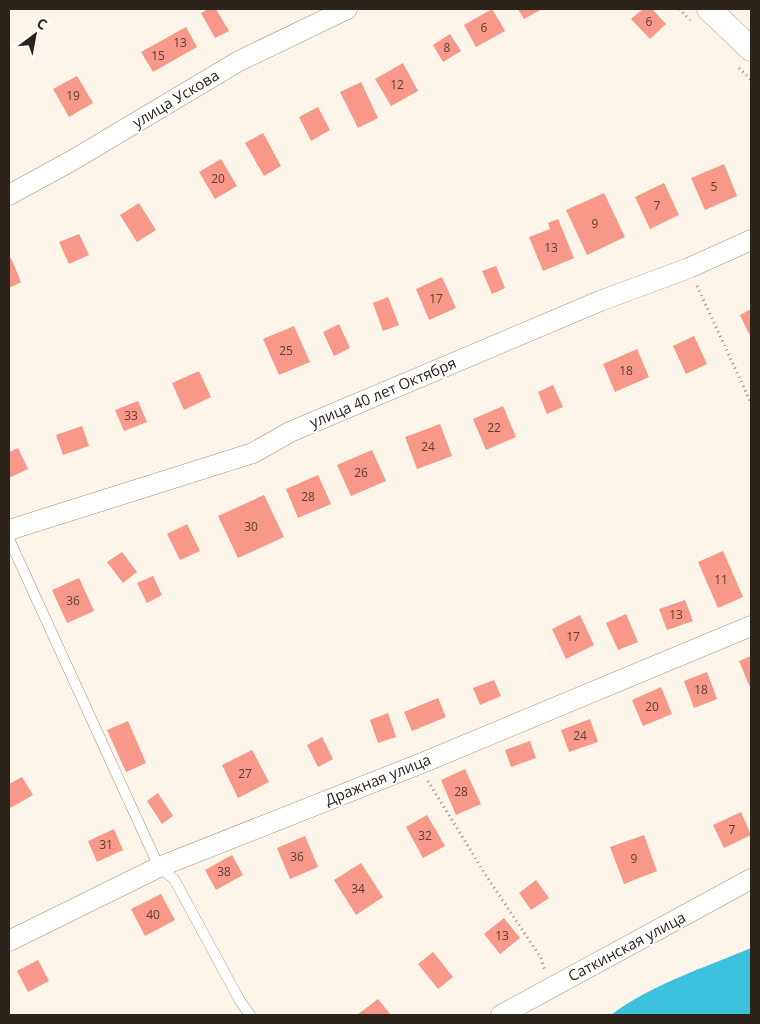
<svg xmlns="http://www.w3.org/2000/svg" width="760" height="1024" viewBox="0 0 760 1024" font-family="'Open Sans',sans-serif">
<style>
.water{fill:#3cc2de}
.building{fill:#f89888}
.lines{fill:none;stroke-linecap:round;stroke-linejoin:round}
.service-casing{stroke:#a59177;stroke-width:11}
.minor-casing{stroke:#a59177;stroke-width:21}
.tertiary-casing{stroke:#a59177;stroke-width:25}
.path{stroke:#958c82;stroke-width:3;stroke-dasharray:1 4;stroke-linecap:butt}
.service{stroke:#fff;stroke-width:10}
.minor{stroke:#fff;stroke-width:20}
.tertiary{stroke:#fff;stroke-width:24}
.labels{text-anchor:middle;stroke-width:4;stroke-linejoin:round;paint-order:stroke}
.number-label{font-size:12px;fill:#5f4136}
.street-label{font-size:15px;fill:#2c241a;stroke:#fff}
</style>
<rect width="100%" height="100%" fill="#fef5ea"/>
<path class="water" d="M751 948V1015H611C652 984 704 968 751 948Z"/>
<g class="building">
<polygon points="208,9 216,9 229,31 215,38 201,13"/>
<polygon points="492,9 505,31 476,47 464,25"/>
<polygon points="518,9 542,9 524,19"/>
<polygon points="643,9 652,9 666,24 650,39 631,19"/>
<polygon points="186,27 197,47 153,72 141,52"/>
<polygon points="450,34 461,51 443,62 433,45"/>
<polygon points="403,63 418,91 391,106 375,79"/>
<polygon points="77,76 93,103 69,117 53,89"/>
<polygon points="361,82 378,118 358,128 340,92"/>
<polygon points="318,107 330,130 311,141 299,117"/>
<polygon points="263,133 281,166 264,176 245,143"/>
<polygon points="221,159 237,186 215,199 199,172"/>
<polygon points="724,164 737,196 705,210 691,178"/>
<polygon points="664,183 679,215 650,229 635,197"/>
<polygon points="604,193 625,237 587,255 566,210"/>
<polygon points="139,203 156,230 137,242 120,215"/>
<polygon points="558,219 574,258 543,271 529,237 550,229 548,223"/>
<polygon points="79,234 89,255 69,264 59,242"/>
<polygon points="11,258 21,282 9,288 9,259"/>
<polygon points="496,266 505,288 492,294 482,271"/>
<polygon points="442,277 456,308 429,320 416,289"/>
<polygon points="388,297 399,325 383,331 373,303"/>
<polygon points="751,309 751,338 740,315"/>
<polygon points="339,324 350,348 334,356 323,332"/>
<polygon points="294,326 310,362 279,375 263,339"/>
<polygon points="694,336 707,364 686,374 673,346"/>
<polygon points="637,349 649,377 615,392 603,364"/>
<polygon points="199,371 211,397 184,410 172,383"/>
<polygon points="553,385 563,407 547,414 538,392"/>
<polygon points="138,401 147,422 124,431 115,410"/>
<polygon points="503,406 516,437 486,450 473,419"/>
<polygon points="440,424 452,456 417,469 405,437"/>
<polygon points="82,426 89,446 63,455 56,435"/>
<polygon points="18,448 28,469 9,478 9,452"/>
<polygon points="372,450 386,481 351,496 337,465"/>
<polygon points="318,475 331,504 298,518 286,489"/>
<polygon points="264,495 284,537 238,558 218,516"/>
<polygon points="187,524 200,551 180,560 167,534"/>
<polygon points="723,551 743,597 718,608 698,562"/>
<polygon points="122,552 137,572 123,583 107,562"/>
<polygon points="153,576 162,595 147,603 137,583"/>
<polygon points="79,578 94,611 67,623 52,590"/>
<polygon points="685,600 693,621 667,630 659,609"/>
<polygon points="626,614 638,642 618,650 606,623"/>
<polygon points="580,615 594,645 566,659 552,629"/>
<polygon points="751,656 751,690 739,661"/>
<polygon points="707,672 717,699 694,708 684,681"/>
<polygon points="494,680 501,696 480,705 473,688"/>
<polygon points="661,687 672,714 643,726 632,700"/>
<polygon points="438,698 446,717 412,731 404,712"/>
<polygon points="388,713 396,737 378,743 370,720"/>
<polygon points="590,719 598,742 569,752 561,730"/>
<polygon points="128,721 146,763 126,772 107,730"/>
<polygon points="322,737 333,759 318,767 307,745"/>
<polygon points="530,741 536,758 511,767 505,750"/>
<polygon points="252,750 269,782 238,798 222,765"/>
<polygon points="465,769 481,804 456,815 441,780"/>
<polygon points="22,777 33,795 10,808 9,784"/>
<polygon points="158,793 173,816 162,824 147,801"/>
<polygon points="741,812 751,835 724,848 713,825"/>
<polygon points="427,815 445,846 423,858 406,827"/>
<polygon points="114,829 123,850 97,862 88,841"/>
<polygon points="644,835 657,871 624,884 610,847"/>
<polygon points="305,836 318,867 290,879 277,848"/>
<polygon points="232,855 243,875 216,890 205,870"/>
<polygon points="361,863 383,897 356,915 334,880"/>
<polygon points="536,880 549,898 531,910 519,893"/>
<polygon points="161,894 175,920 145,936 131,909"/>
<polygon points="504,918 520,938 500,954 484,934"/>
<polygon points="433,952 453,977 438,989 418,964"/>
<polygon points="38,960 49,981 28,992 17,971"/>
<polygon points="378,999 391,1015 357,1015"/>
</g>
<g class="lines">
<defs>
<polyline id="service" points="9,539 159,867 174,879 240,1001 250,1015"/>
<g id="minor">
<polyline points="9,195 73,160 239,61 347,9"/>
<polyline points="9,530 253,453 290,432 600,301 689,268 751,240"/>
<polyline points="9,941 159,867 422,763 751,626"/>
<polyline points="501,1015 751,879"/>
</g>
<polyline id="tertiary" points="709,9 751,49"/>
</defs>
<use href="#service" class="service-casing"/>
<use href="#minor" class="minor-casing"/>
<use href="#tertiary" class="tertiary-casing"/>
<g class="path">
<polyline points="679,9 690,20"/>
<polyline points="739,68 751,80"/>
<polyline points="697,286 751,403"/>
<polyline points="428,781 487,877 541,958 545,971"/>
</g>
<use href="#service" class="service"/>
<use href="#minor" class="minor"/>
<use href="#tertiary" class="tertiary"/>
</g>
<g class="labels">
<g class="number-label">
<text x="649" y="26">6</text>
<text x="484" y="32">6</text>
<text x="180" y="47">13</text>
<text x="447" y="52">8</text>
<text x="158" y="60">15</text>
<text x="397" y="89">12</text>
<text x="73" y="100">19</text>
<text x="218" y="183">20</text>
<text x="714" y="191">5</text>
<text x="657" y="210">7</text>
<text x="595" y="228">9</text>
<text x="551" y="252">13</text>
<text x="436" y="303">17</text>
<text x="286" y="355">25</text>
<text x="626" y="375">18</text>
<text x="131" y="420">33</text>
<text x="494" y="432">22</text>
<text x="428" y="451">24</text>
<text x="361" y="477">26</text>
<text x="308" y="501">28</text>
<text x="251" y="531">30</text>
<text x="721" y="584">11</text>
<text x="73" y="605">36</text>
<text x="676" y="619">13</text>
<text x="573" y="641">17</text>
<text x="701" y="694">18</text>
<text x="652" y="711">20</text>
<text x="580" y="740">24</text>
<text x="245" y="778">27</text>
<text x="461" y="796">28</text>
<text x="732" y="834">7</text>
<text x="425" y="840">32</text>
<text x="106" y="849">31</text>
<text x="297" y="861">36</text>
<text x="634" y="863">9</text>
<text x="224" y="876">38</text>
<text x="358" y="893">34</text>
<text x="153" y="919">40</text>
<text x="502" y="940">13</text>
</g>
<g class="street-label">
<text transform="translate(176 99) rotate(-31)" y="5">улица Ускова</text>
<text transform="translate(383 393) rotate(-23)" y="5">улица 40 лет Октября</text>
<text transform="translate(378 780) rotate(-22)" y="5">Дражная улица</text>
<text transform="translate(627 947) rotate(-28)" y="5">Саткинская улица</text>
</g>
</g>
<rect width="760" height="1024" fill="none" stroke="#2c241a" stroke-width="20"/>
<g transform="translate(35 35) rotate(32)" stroke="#ffffff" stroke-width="4" paint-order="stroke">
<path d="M0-4L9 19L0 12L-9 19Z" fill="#2c241a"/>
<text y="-8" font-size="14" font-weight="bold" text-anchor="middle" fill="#2c241a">С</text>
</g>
</svg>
